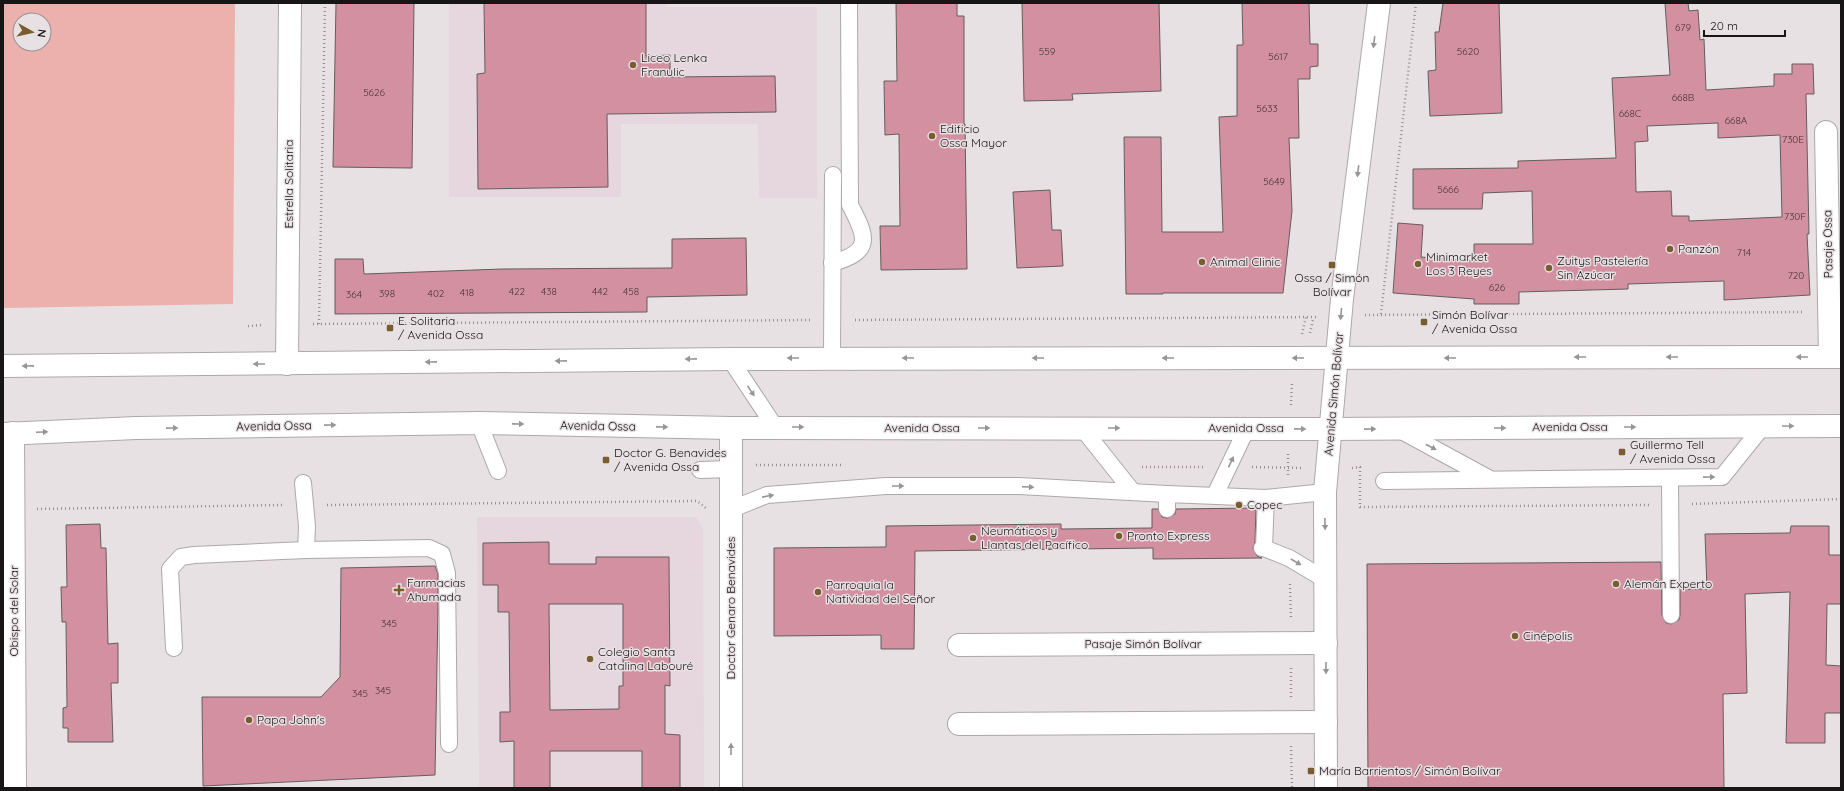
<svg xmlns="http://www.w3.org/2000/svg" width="1844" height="791" viewBox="0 0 1844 791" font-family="Quicksand,sans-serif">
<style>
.built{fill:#e6d6de}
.green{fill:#ecb0ad;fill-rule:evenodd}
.building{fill:#d390a0;stroke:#645d5e;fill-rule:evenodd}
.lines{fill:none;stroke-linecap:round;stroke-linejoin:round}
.lane-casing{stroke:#aea7aa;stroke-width:18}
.street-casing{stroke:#aea7aa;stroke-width:24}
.secondary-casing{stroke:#aea7aa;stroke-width:24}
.primary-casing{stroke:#aea7aa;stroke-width:24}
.path{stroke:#969093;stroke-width:2.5;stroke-dasharray:1 3;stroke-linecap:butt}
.lane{stroke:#fff;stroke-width:16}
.street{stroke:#fff;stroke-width:22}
.secondary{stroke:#fff;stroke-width:22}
.primary{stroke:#fff;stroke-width:22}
.oneway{fill:#979697}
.poi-dot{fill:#795d30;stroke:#e8e1e4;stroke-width:1.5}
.labels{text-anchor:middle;stroke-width:3;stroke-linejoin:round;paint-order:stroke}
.number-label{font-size:10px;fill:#473439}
.poi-label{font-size:12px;fill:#181517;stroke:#e8e1e4;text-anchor:start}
.street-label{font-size:12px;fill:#181517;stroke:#e8e1e4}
</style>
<rect width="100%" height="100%" fill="#e8e1e4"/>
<g class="built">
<polygon points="449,3 667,3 667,7 817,7 817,198 759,198 758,124 621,124 621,197 449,197"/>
<polygon points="477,517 696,517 703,529 704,788 479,788"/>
</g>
<path class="green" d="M3 3H235L233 304 3 308ZM20 20H44V44H20Z"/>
<g class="building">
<polygon points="336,3 414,3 412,168 333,167"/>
<polygon points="484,3 646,3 646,56 670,55 670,77 775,76 776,112 607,114 608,187 478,189 477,74 485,73"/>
<polygon points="896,3 957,3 957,16 964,16 964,124 965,124 967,269 881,270 880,226 900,226 899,134 885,135 884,81 897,81"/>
<polygon points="1022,3 1159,3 1161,91 1072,94 1073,100 1024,101"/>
<polygon points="1242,3 1309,3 1310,44 1318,44 1318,66 1310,67 1310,79 1298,79 1299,138 1289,138 1292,211 1283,293 1163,293 1163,294 1126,294 1124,137 1161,137 1162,232 1223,232 1219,117 1237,116 1237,45 1243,45"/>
<polygon points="1443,3 1499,3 1502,113 1430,116 1428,71 1436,70 1435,32 1439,32"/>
<path d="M1665 3H1688L1689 11 1698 10 1700 40 1704 39 1706 90 1774 86V74H1792V64H1813L1814 94H1806L1809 234H1807L1810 295 1724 300V281L1628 284V289L1519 292V304H1474V299L1393 293 1398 223 1423 225 1421 257 1474 261V244H1533L1532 191 1483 193 1482 209H1413V169L1518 168V161L1616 158 1612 78 1670 75ZM1718 123V138L1780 135 1782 217 1689 221V216H1672L1671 191 1636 192 1635 142 1648 141 1647 126Z"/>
<polygon points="1050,190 1052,230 1061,230 1063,266 1017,268 1013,192"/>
<polygon points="746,238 747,295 647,297 647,312 335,314 335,259 363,259 364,274 502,269 672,268 672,239"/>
<polygon points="1256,508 1255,542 1253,548 1257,556 1262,558 1153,559 1153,548 915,551 914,649 881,649 881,635 774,636 774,548 886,547 886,526 1061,524 1061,529 1152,528 1152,509 1158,509 1162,517 1167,518 1175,514 1176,509"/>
<polygon points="100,524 101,548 106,548 108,644 118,643 118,683 111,683 113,742 68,742 68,728 63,728 63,708 67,707 66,622 62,622 61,587 67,587 66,525"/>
<polygon points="1791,526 1829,526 1829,555 1841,555 1841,604 1827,604 1826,665 1841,666 1841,713 1825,713 1825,743 1786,743 1790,592 1745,594 1747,693 1723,694 1724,788 1368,788 1367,564 1661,562 1662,615 1666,623 1671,624 1679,620 1680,615 1680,589 1707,589 1705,534 1790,533"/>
<path d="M549 542V564H596V557H669L670 686 665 685V734L680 735V788H642V751H550V788H514V741L500 742V712H510L509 612H498V585H483V543ZM549 604H623V686H619V709L550 710Z"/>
<polygon points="435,566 438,574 438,607 435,775 203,786 202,697 321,697 340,677 341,568"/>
</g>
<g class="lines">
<defs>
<g id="lane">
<path d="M832 263C873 252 867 237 850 205L849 3"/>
<polyline points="832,358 833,175"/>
<polyline points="730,359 775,427"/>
<polyline points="479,423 498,471"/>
<polyline points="1082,428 1133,492"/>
<polyline points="1398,429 1490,479"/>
<polyline points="700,470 732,469"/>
<polyline points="1670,478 1671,615"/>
<polyline points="1384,481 1722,477 1763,426"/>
<polyline points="303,483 307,526 306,550"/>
<polyline points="1215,495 1247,428"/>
<polyline points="1266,498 1325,492"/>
<polyline points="732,509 767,495 886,486 1019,486 1167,494"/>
<polyline points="1167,509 1167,494 1266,498 1264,548 1262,548"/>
<polyline points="1264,548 1289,558 1326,580"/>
<polyline points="174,648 170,569 181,557 194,555 306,550 429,548 442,554 447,573 449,744"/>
</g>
<g id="street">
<polyline points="1826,132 1830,357"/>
<polyline points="287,364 290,3"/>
<polyline points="13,433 15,788"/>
<polyline points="959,645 1326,643"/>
<polyline points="959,724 1326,722"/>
<polyline points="731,788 731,428"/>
</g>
<polyline id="secondary" points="1326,788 1325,492 1342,299 1379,3"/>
<g id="primary">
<polyline points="3,366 730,359 1841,357"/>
<polyline points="3,434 136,428 479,423 731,428 1331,429 1841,426"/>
</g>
</defs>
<use href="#lane" class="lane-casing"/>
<use href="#street" class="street-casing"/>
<use href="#secondary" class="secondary-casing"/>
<use href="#primary" class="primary-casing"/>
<g class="path">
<polyline points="1381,314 1416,3"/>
<polyline points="1365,315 1804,312"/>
<polyline points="855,320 1316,317"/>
<polyline points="313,324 810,320"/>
<polyline points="319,324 325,3"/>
<polyline points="248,326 262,325"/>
<polyline points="1310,333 1313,320"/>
<polyline points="1302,334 1306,317"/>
<polyline points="1291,405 1292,382"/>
<polyline points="756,465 841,465"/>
<polyline points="1142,467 1205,467"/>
<polyline points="1252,467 1303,468"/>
<polyline points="1352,468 1360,467 1360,507 1649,505"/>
<polyline points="1288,475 1288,454"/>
<polyline points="1692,504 1841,499"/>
<polyline points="327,505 697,501 706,508"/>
<polyline points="37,509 282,505"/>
<polyline points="1290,584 1291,619"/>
<polyline points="1291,697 1291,668"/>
<polyline points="1291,746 1292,788"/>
</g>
<use href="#lane" class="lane"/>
<use href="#street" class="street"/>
<use href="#secondary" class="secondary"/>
<use href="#primary" class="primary"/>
</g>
<defs><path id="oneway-solid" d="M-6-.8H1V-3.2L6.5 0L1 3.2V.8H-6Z"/></defs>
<g class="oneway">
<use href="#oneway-solid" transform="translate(1374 42) rotate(97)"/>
<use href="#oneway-solid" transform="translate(1358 171) rotate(97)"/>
<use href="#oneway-solid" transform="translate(1341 314) rotate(95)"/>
<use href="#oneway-solid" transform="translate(1580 357) rotate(180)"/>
<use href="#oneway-solid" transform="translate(1672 357) rotate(180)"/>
<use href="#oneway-solid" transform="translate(1802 357) rotate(180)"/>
<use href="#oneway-solid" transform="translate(793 358) rotate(180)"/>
<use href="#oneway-solid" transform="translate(908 358) rotate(180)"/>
<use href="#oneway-solid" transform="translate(1038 358) rotate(180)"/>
<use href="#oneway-solid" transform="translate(1168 358) rotate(180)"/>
<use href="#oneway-solid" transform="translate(1298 358) rotate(-180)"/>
<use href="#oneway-solid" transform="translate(1450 358) rotate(180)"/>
<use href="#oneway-solid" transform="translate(691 359) rotate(179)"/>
<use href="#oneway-solid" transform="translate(561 361) rotate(179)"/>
<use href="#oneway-solid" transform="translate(431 362) rotate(179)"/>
<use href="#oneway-solid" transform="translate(259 364) rotate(180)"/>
<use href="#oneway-solid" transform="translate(28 366) rotate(179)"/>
<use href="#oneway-solid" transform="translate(751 391) rotate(56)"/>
<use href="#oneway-solid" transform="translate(518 424) rotate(1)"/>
<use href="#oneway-solid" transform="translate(330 425) rotate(-1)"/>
<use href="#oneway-solid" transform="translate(1788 426)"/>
<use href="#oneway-solid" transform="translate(662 427) rotate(1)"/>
<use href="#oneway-solid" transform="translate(798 427)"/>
<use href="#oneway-solid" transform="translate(1630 427)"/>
<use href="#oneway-solid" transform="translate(172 428) rotate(-1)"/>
<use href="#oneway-solid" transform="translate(984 428)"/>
<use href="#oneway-solid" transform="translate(1114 428)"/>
<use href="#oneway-solid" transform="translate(1500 428)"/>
<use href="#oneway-solid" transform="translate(1300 429) rotate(1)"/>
<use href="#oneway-solid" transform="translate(1370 429) rotate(-1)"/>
<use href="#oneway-solid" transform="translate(42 432) rotate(-2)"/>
<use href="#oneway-solid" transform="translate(1431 447) rotate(28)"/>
<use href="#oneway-solid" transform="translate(1231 462) rotate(-65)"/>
<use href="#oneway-solid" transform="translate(1709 477) rotate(-1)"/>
<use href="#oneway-solid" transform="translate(898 486)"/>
<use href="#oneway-solid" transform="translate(1028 487) rotate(3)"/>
<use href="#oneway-solid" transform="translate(768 496) rotate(-11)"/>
<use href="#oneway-solid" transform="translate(1325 524) rotate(89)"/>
<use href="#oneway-solid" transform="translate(1296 562) rotate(30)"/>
<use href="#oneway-solid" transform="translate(1326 668) rotate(90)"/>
<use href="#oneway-solid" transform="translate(731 749) rotate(-90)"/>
</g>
<g class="poi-dot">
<circle cx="633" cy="65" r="4"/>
<circle cx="932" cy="136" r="4"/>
<circle cx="1670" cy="249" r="4"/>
<circle cx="1202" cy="262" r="4"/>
<circle cx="1418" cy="264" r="4"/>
<rect x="1328" y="261" width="8" height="8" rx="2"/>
<circle cx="1549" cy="268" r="4"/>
<rect x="1420" y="318" width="8" height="8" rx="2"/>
<rect x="386" y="324" width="8" height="8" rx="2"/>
<rect x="1618" y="448" width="8" height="8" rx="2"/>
<rect x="602" y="456" width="8" height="8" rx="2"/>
<circle cx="1239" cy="505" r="4"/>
<circle cx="1119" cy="536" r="4"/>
<circle cx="973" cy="538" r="4"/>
<circle cx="1616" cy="584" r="4"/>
<path d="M397 584h4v4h4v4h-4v4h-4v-4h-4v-4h4z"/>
<circle cx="818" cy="592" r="4"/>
<circle cx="1515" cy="636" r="4"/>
<circle cx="590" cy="659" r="4"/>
<circle cx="249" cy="720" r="4"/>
<rect x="1307" y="767" width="8" height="8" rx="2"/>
</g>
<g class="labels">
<g class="number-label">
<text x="1683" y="31">679</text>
<text x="1047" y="55">559</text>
<text x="1468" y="55">5620</text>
<text x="1278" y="60">5617</text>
<text x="374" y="96">5626</text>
<text x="1683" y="101">668B</text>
<text x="1267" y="112">5633</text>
<text x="1630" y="117">668C</text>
<text x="1736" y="124">668A</text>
<text x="1793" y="143">730E</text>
<text x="1274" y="185">5649</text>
<text x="1448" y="193">5666</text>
<text x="1795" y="220">730F</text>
<text x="1744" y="256">714</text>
<text x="1796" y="279">720</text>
<text x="1497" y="291">626</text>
<text x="517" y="295">422</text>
<text x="549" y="295">438</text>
<text x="600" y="295">442</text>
<text x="631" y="295">458</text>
<text x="467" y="296">418</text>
<text x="387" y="297">398</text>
<text x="436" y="297">402</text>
<text x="354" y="298">364</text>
<text x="389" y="627">345</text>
<text x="383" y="694">345</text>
<text x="360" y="697">345</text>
</g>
<g class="poi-label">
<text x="641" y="62">Liceo Lenka<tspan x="641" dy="14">Franulic</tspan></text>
<text x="940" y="133">Edificio<tspan x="940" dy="14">Ossa Mayor</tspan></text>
<text x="1678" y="253">Panzón</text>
<text x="1426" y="261">Minimarket<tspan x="1426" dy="14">Los 3 Reyes</tspan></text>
<text x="1557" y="265">Zuitys Pastelería<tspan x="1557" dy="14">Sin Azúcar</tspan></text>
<text x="1210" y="266">Animal Clinic</text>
<text x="1332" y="282" text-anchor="middle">Ossa / Simón<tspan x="1332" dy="14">Bolívar</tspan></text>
<text x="1432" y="319">Simón Bolívar<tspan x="1432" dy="14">/ Avenida Ossa</tspan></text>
<text x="398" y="325">E. Solitaria<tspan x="398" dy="14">/ Avenida Ossa</tspan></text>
<text x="1630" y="449">Guillermo Tell<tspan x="1630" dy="14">/ Avenida Ossa</tspan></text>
<text x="614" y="457">Doctor G. Benavides<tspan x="614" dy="14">/ Avenida Ossa</tspan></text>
<text x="1247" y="509">Copec</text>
<text x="981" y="535">Neumáticos y<tspan x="981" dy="14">Llantas del Pacífico</tspan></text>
<text x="1127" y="540">Pronto Express</text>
<text x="407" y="587">Farmacias<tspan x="407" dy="14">Ahumada</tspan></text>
<text x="1624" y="588">Alemán Experto</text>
<text x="826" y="589">Parroquia la<tspan x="826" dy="14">Natividad del Señor</tspan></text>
<text x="1523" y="640">Cinépolis</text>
<text x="598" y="656">Colegio Santa<tspan x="598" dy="14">Catalina Labouré</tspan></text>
<text x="257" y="724">Papa John's</text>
<text x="1319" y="775">María Barrientos / Simón Bolívar</text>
</g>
<g class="street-label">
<text transform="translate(289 184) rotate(-90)" y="4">Estrella Solitaria</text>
<text transform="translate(1828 244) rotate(-91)" y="4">Pasaje Ossa</text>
<text transform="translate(1334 394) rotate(-85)" y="4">Avenida Simón Bolívar</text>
<text transform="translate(274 426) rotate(-1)" y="4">Avenida Ossa</text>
<text transform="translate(598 426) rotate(1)" y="4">Avenida Ossa</text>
<text x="1570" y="431">Avenida Ossa</text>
<text x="922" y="432">Avenida Ossa</text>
<text x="1246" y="432">Avenida Ossa</text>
<text transform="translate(731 608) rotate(-90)" y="4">Doctor Genaro Benavides</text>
<text transform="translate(14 611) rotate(-90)" y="4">Obispo del Solar</text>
<text x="1143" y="648">Pasaje Simón Bolívar</text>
</g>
</g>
<rect width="1844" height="791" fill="none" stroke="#181517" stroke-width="8"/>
<g transform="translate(32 32) rotate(98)"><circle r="19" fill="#e8e1e4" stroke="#958f92"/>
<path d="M0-3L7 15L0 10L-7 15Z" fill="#795d30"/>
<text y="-6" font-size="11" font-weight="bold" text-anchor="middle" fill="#181517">N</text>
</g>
<path d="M1704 30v6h81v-6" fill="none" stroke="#181517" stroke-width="2"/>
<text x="1710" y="30" font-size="12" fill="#181517" stroke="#e8e1e4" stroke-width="3" paint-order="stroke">20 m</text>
</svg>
